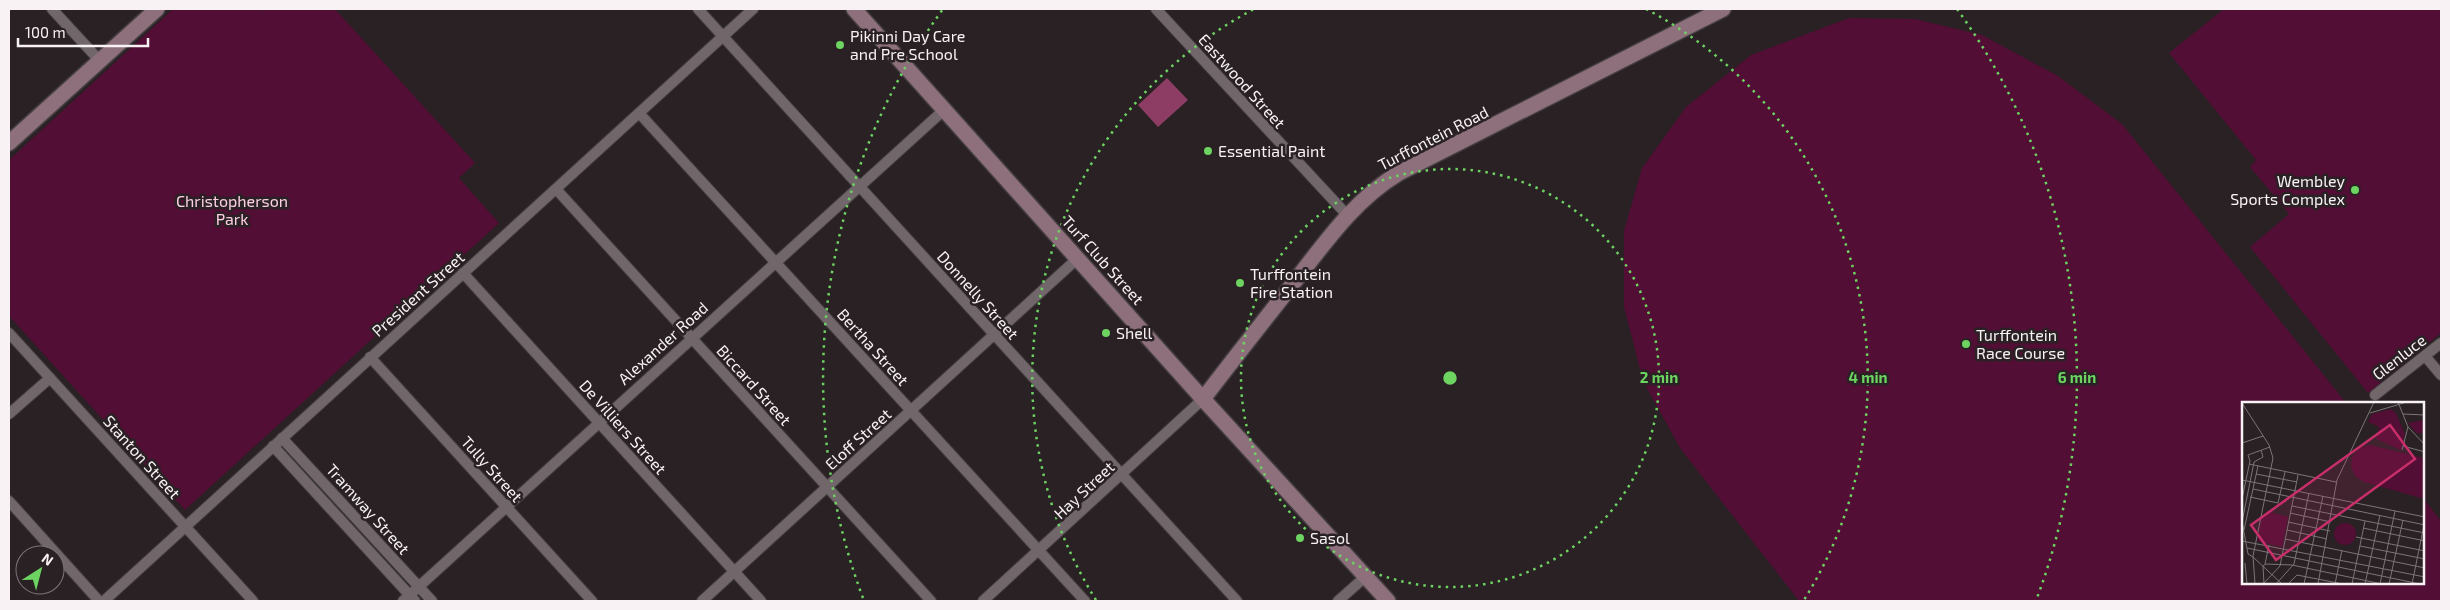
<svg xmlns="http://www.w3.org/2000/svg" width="2450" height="610" viewBox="0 0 2450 610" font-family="'Exo 2',sans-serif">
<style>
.green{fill:#520e34}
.water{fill:#8d3c64}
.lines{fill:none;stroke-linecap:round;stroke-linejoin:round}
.street-casing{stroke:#443e40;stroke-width:12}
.secondary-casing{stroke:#443e40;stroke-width:18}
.street{stroke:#71676b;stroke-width:10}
.secondary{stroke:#8e707d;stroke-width:15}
.ring{fill:none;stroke:#6dd361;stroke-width:2.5;stroke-dasharray:2.5 5}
.poi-dot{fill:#6dd361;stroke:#292124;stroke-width:2}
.labels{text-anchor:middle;stroke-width:5;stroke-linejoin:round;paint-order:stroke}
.poi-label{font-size:16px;fill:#f8f2f5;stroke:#292124;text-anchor:start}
.street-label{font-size:16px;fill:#f8f2f5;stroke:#292124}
.park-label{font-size:16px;fill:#fecee2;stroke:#292124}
.inset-road{fill:none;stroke:#7c7578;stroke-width:1}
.view{fill:#c72e6a;fill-opacity:0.15;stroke:#c72e6a;stroke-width:2.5}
.inset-edge{fill:none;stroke:#f8f2f5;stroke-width:2.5}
.centre{fill:#6dd361;stroke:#292124;stroke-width:2.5}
.ring-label{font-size:15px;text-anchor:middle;font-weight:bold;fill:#6dd361;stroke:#292124;stroke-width:5;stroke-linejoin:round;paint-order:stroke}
</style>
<rect width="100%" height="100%" fill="#292124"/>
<g class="green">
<polygon points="173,9 260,9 262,11 265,9 335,9 475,163 459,178 499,223 185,510 9,316 9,160"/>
<polygon points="2224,9 2441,9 2441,333 2368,393 2250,247 2289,214 2250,167 2256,160 2169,53"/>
<polygon points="1849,18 1915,19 1982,35 2058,76 2122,124 2347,404 2244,404 2244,584 2424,584 2424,499 2441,521 2441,601 1799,601 1680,448 1643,381 1624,307 1624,231 1642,168 1686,107 1751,55"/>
</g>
<polygon class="water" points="1167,78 1188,100 1158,127 1138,105"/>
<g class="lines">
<defs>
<g id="street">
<polyline points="52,9 100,61"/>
<polyline points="698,9 1237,601"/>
<polyline points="1156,9 1348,216"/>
<polyline points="639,113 1085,601"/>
<polyline points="556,189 931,601"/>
<polyline points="463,273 761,601"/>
<polyline points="9,333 253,601"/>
<polyline points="2425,356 2441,375"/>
<polyline points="370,357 592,601"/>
<polyline points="2375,395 2441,343"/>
<polyline points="9,414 50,378"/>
<polyline points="282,438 432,601"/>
<polyline points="273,446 415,601"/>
<polyline points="9,501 99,601"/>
<polyline points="104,601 753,9"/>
<polyline points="403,601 945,109"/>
<polyline points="702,601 1078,258"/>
<polyline points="983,601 1203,399"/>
<polyline points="1338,601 1365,577"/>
</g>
<g id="secondary">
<polyline points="854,9 1203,399 1388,601"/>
<polyline points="9,143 157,9"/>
<path d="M1203 399C1232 361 1262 323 1292 285 1324 244 1354 200 1399 173L1723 9"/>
</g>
</defs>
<use href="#street" class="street-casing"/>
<use href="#secondary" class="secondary-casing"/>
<use href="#street" class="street"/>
<use href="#secondary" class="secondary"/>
</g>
<g class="ring">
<circle cx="1450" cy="378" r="209"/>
<path d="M1096 600A418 418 0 0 1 1254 9M1646 9A418 418 0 0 1 1804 600"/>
<path d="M863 598A627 627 0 0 1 943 9M1957 9A627 627 0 0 1 2037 598"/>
</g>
<g class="poi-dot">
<circle cx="840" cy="45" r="5"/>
<circle cx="1208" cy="151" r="5"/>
<circle cx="2355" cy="190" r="5"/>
<circle cx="1240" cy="283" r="5"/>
<circle cx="1106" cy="333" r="5"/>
<circle cx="1966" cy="344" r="5"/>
<circle cx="1300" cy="538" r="5"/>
</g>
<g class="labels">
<g class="poi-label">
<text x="850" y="42">Pikinni Day Care<tspan x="850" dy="18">and Pre School</tspan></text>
<text x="1218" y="157">Essential Paint</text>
<text x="2345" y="187" text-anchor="end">Wembley<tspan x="2345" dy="18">Sports Complex</tspan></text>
<text x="1250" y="280">Turffontein<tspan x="1250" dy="18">Fire Station</tspan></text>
<text x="1116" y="339">Shell</text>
<text x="1976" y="341">Turffontein<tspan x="1976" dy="18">Race Course</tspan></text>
<text x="1310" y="544">Sasol</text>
</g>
<g class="street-label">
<text transform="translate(1242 81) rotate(48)" y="6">Eastwood Street</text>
<text transform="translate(1433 138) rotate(-27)" y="6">Turffontein Road</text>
<text transform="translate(1103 260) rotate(48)" y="6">Turf Club Street</text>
<text transform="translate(418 294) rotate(-42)" y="6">President Street</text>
<text transform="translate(978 295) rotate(48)" y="6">Donnelly Street</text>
<text transform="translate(663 343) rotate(-42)" y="6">Alexander Road</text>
<text transform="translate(873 347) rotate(48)" y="6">Bertha Street</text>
<text transform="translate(2399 357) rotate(-38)" y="6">Glenluce</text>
<text transform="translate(754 385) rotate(48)" y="6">Biccard Street</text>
<text transform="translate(623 427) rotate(48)" y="6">De Villiers Street</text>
<text transform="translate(858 439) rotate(-42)" y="6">Eloff Street</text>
<text transform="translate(142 457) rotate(48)" y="6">Stanton Street</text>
<text transform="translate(492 469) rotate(48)" y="6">Tully Street</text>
<text transform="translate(1084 490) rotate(-43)" y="6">Hay Street</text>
<text transform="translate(368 509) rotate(48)" y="6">Tramway Street</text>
</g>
<g class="park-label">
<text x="232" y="207">Christopherson<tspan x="232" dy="18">Park</tspan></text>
</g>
</g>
<g transform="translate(2242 402)">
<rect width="182" height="182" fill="#292124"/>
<path d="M149 7 154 11 163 32 159 48 134 37 137 25 126 20 130 12ZM182 18V31H174L166 21ZM128 43 182 56V97L122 80 113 74 109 65 110 55 118 46ZM25 109 46 115 40 145 15 139 20 113H24ZM92 132a11 11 0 1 1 22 0a11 11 0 1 1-22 0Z" fill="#520e34"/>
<path class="inset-road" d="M156 0 166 25 183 43M0 1 27 43 31 56 11 154 13 182M128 11 165 0M161 12 183 13M0 41 21 34M161 44 183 50M160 48 166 25M7 62 94 80M14 72 55 80M0 78 183 115M11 87 183 123M8 95 36 101 43 70M0 97 8 59 6 53 28 45M50 104 183 131M48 111 89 120M0 120 12 60 21 55 19 48M0 120 6 152 11 155M46 120 88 129M121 126 183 139M2 128 16 64M45 128 85 137M114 135 183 149M43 137 183 166M0 139 183 175M118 144 183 157M5 146 178 182M11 155 40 182M3 161 5 182M23 162 27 143M17 182 22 181 38 164 56 73M22 182 21 164 24 162 50 163 140 182M34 182 52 162 67 91M46 182 55 173 101 182M62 182 81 94M76 182 95 78 132 0M93 182 100 148M110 182 123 119M123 182 138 113M138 182 153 109M147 182 161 118M170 182 182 123"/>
<path class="view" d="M148 23 173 57 34 158 9 123Z"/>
<rect width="182" height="182" class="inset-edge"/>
</g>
<circle cx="1450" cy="378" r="8" class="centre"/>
<g class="ring-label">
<text x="1659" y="383">2 min</text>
<text x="1868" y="383">4 min</text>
<text x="2077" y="383">6 min</text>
</g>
<rect width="2450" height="610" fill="none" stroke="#f8f2f5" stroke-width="20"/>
<g transform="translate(40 570) rotate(36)"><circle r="24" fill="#292124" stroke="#7c7578"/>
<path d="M0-4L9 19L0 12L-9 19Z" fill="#6dd361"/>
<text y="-8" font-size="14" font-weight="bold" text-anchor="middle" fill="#f8f2f5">N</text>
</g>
<path d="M18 38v8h130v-8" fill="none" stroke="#f8f2f5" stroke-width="2.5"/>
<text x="25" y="38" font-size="15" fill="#f8f2f5" stroke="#292124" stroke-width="4" paint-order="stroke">100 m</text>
</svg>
